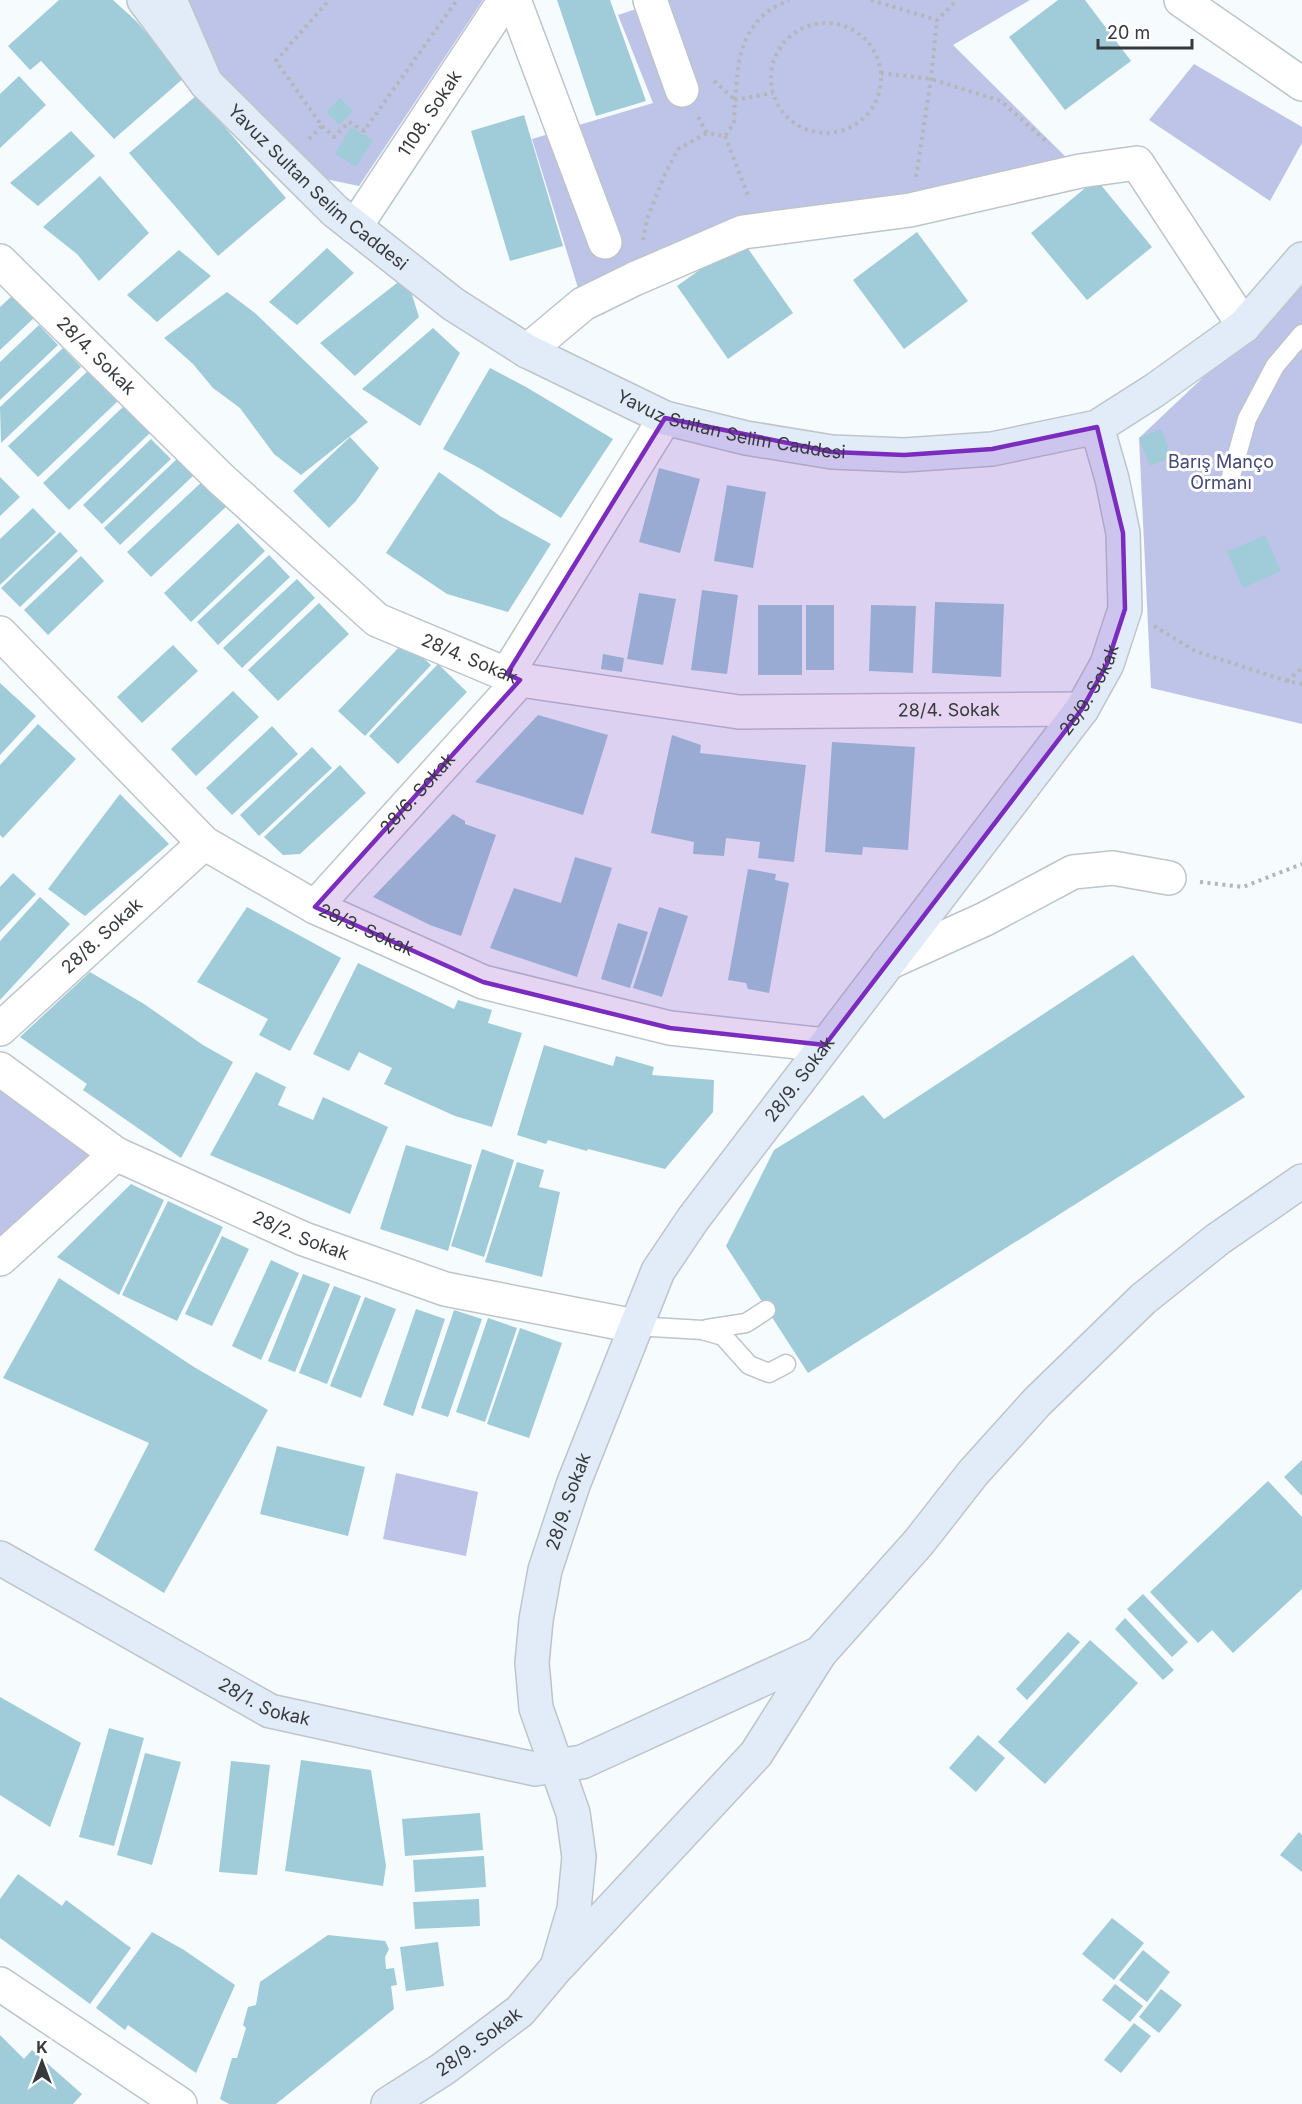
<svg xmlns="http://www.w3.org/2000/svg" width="1302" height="2104" viewBox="0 0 1302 2104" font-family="Inter,sans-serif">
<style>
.green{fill:#bdc4e7}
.building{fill:#a0cbd8}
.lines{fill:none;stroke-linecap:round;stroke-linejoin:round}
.lane-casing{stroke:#bec5ca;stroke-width:21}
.street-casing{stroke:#bec5ca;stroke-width:36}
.secondary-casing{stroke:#bec5ca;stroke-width:36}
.path{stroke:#b3b7b9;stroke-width:4;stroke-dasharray:3 4.5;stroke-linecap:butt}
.lane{stroke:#fff;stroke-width:18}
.street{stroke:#fff;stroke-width:33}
.secondary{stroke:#e2ecf9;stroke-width:33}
.marked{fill:#7b2cbf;fill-opacity:0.2;stroke:#7b2cbf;stroke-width:4.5;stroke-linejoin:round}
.labels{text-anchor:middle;stroke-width:6;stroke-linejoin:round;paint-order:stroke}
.street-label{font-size:18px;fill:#373a3c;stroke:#fff}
.park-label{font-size:18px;fill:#424978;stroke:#fff}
</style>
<rect width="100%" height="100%" fill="#f6fbfe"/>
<g class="green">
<polygon points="180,0 483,0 359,186 311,176 216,77"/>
<polygon points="663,0 1030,0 953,45 1080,171 743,232 583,304 532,139 653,103 618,15"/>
<polygon points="1194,64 1302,127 1302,143 1270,201 1149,120"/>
<polygon points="1302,284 1302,724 1151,688 1139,438"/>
<polygon points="0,1069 116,1154 0,1259"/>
<polygon points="396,1473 478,1492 466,1556 383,1539"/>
</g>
<g class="building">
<polygon points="59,0 113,0 136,21 185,77 114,139 41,61 30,70 8,46"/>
<polygon points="557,0 610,0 646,101 596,116"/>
<polygon points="1058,0 1085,0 1131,61 1065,110 1009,37"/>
<polygon points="19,76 46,105 0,148 0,94"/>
<polygon points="197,95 286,198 218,256 129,153"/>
<polygon points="340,98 353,111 339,125 326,112"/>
<polygon points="524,115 563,246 510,261 471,131"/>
<polygon points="351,127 373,140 356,167 335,154"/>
<polygon points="71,131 95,156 38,206 10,183"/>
<polygon points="100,176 149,233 99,281 77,254 43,227"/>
<polygon points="1096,179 1152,247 1087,300 1031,233"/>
<polygon points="917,232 968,301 904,349 853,280"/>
<polygon points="742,240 793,313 728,359 677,286"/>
<polygon points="327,248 354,273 297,325 269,302"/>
<polygon points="179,250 211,276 157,322 127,295"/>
<polygon points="406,276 419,317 355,376 320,343"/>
<polygon points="227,292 255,313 368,422 301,475 274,454 240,408 213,388 193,364 164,338"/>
<polygon points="14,294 35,317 0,350 0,307"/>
<polygon points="39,325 58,345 0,400 0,362"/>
<polygon points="433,328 460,353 420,426 362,389"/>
<polygon points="63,348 81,367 1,443 0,407"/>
<polygon points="490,368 526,387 613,439 561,518 479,468 443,449"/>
<polygon points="90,369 119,400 38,477 8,446"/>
<polygon points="125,405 151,432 69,510 43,483"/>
<polygon points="1161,429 1172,457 1150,466 1139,438"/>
<polygon points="350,437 379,468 356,501 329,528 293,491"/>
<polygon points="151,439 171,459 102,524 83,505"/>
<polygon points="178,458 194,475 120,545 104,528"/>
<polygon points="659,468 700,479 680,553 639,542"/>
<polygon points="439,472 500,516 551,544 508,612 447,594 386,553"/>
<polygon points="0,477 20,497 0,516"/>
<polygon points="205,479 229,504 151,577 127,552"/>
<polygon points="727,485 766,492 753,568 714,561"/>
<polygon points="33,508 56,532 0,585 0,539"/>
<polygon points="238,523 265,551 191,622 164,593"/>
<polygon points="60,532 78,551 20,607 1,588"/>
<polygon points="1265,535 1281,571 1243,588 1227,552"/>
<polygon points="269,555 290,577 218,645 197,622"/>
<polygon points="81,556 104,581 48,635 24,610"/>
<polygon points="297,579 315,598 242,668 223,648"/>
<polygon points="702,590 738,595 727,674 691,670"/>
<polygon points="639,593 676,599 663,665 627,659"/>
<polygon points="935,602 1004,604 1001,677 932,673"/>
<polygon points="319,603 349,634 278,701 248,670"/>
<rect x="758" y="605" width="44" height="70"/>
<rect x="806" y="605" width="28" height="65"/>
<polygon points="871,605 916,606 913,673 869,671"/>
<polygon points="405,641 431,665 365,736 338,711"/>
<polygon points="173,645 198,671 142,723 117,697"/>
<polygon points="603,654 624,658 622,672 601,669"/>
<polygon points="438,664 467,692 398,764 369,736"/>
<polygon points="0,683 36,716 0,755"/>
<polygon points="233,691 259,717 196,776 171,749"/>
<polygon points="538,715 608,735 583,815 475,782"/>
<polygon points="38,724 76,759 3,838 0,835 0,765"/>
<polygon points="272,726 298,754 232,815 206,788"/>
<polygon points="672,735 701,745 700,753 806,765 794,862 758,858 760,842 726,838 724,856 693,854 694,842 651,833"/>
<polygon points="832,742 915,747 908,850 863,847 862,855 825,852"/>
<polygon points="312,747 332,768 259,836 240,815"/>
<polygon points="340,765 366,793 300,854 283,855 264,837"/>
<polygon points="120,794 169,844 85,916 48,889"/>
<polygon points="453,814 465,821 465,824 496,835 461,936 430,925 373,897"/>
<polygon points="575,857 612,868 577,977 490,948 514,888 561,903"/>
<polygon points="748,869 776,874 775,880 789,883 769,993 748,989 746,983 728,980"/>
<polygon points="13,873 36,894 0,932 0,887"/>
<polygon points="40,897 70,924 0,1000 0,941"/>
<polygon points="247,907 341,958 290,1051 259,1035 268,1019 197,982"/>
<polygon points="659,907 688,916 662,997 633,988"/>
<polygon points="618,923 648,932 630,988 601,979"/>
<polygon points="1133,955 1245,1097 808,1373 726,1246 774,1150 863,1095 884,1119"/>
<polygon points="358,963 454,1009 458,1000 492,1010 488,1023 522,1033 492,1127 455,1116 384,1084 392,1068 359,1052 349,1071 313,1054"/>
<polygon points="90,972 144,1004 203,1045 233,1062 181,1158 83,1090 87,1084 20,1037"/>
<polygon points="544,1045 613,1066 616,1056 654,1067 652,1075 714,1080 713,1112 665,1169 588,1149 587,1151 548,1140 546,1144 517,1135"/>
<polygon points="256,1072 286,1087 278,1105 313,1120 323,1097 388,1127 350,1214 210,1155"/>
<polygon points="406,1145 472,1165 448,1251 380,1229"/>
<polygon points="482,1149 514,1160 484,1257 451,1246"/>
<polygon points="517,1162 544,1170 539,1187 560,1192 542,1277 485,1262"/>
<polygon points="131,1184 164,1200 119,1295 57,1257"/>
<polygon points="168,1201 223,1227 177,1321 122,1295"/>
<polygon points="222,1236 249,1249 212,1326 185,1314"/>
<polygon points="271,1260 299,1273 261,1360 232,1346"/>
<polygon points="303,1274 330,1284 295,1372 268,1361"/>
<polygon points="59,1278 194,1367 268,1410 164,1593 94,1550 149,1443 3,1378"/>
<polygon points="334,1286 361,1296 327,1384 299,1373"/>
<polygon points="365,1297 396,1309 361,1398 330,1386"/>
<polygon points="416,1309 445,1319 413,1416 383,1405"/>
<polygon points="454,1310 482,1319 448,1417 421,1408"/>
<polygon points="488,1318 517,1328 485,1422 456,1412"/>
<polygon points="520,1328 562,1343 529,1438 487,1424"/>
<polygon points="277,1446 365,1467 348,1536 260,1514"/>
<polygon points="1302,1460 1302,1496 1284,1477"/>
<polygon points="1268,1481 1302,1517 1302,1589 1233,1653 1212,1630 1198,1643 1150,1592"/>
<polygon points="1143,1594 1188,1642 1172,1657 1127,1609"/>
<polygon points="1125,1618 1174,1670 1163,1680 1115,1629"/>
<polygon points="1068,1632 1080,1642 1027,1700 1016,1689"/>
<polygon points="1090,1640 1138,1683 1045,1784 998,1742"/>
<polygon points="0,1697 81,1743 50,1827 0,1795"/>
<polygon points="109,1728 144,1738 114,1846 79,1837"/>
<polygon points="978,1735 1005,1758 976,1792 949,1768"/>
<polygon points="145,1753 181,1762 152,1865 117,1855"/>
<polygon points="301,1760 371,1770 386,1866 383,1886 285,1871"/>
<polygon points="231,1761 270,1765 257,1875 219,1872"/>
<polygon points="480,1813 483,1850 405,1856 402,1819"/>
<polygon points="1299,1832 1302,1835 1302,1872 1280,1855"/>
<polygon points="484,1856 486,1887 415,1892 413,1860"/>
<polygon points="18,1874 62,1906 66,1900 131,1948 90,2004 0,1938 0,1899"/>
<polygon points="479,1899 480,1926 415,1929 413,1902"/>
<polygon points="1112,1918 1144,1943 1114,1980 1082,1954"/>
<polygon points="152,1932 184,1950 235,1985 196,2073 128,2025 125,2030 96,2008"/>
<polygon points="328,1935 385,1941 389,1949 385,1957 386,1969 394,1968 397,1985 391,1986 394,2009 276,2104 229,2104 220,2099 232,2058 237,2058 246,2028 243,2025 248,2007 256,2005 260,1982"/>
<polygon points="438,1942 444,1986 406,1991 400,1947"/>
<polygon points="1143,1950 1170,1972 1147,2002 1119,1980"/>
<polygon points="1115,1984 1143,2006 1130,2022 1102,2000"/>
<polygon points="1161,1989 1182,2005 1159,2033 1139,2017"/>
<polygon points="1134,2023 1151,2036 1121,2073 1104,2060"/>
<polygon points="0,2035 24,2059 32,2050 82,2094 73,2104 0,2104"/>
</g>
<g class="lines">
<defs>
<g id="lane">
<polyline points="1230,480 1247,419 1275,366 1302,334"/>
<polyline points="635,1326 702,1330 723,1336 749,1365 769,1373 786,1364"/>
<polyline points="707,1329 746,1323 766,1310"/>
</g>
<g id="street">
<polyline points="514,0 605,242"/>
<polyline points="650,0 682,90"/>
<polyline points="1181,0 1302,84"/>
<path id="s1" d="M355 227 505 0"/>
<path id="s2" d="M0 261 220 478 377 620 520 680 739 712 1082 709"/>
<polyline points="527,351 583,304 634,279 743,232 910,210 1080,171 1137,163 1244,326"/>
<path id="s3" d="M0 633 204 843 315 907 483 982 670 1028 825 1045"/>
<polyline points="507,674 665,418"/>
<path id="s4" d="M315 907 520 680"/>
<polyline points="888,963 985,919 1073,872 1113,868 1169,878"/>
<path id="s5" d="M0 1029 204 843"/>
<path id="s6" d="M0 1069 116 1154 304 1239 445 1289 635 1326"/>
<polyline points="0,1259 116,1154"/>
<polyline points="0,1984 180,2104"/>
</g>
<g id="secondary">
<polyline points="144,0 206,83 170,0"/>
<path id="s7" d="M206 83 335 211 453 304 527 351 665 418 746 438 832 452 904 455 992 449 1097 427 1155 390 1244 326 1302 259"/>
<path id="s8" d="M0 1558 270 1711 535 1769 582 1762 820 1653"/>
<polyline points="560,1964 756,1754 820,1653 919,1542 973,1473 1037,1402 1143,1299 1218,1239 1302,1181"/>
<path id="s9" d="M388 2104 443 2069 520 2011 557 1967 574 1909 579 1857 573 1813 536 1708 532 1663 536 1620 545 1570 573 1485 658 1271 693 1219 1082 709 1107 664 1125 609 1123 533 1112 479 1097 427"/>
</g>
</defs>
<use href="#lane" class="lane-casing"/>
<use href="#street" class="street-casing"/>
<use href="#secondary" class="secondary-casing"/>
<g class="path">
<polyline points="871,0 937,20 957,0"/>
<circle cx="826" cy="78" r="55"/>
<polyline points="881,73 931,79 1001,101 1049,144"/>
<polyline points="714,81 735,100"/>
<path d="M735 100C738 68 738 37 765 14 771 8 781 4 789 0"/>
<polyline points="698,117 707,133 725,136 734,123 735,100 773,93"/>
<polyline points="322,126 334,137 349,122 364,131 457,0"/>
<polyline points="725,136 749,198"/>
<polyline points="309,139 322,126 276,61 329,0"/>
<polyline points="916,177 931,79 937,20"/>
<polyline points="643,240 647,219 665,174 678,149 707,133"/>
<polyline points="1154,626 1195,651 1287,681 1302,684"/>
<polyline points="1287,681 1302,668"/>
<polyline points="1200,882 1243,887 1302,864"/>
</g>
<use href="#lane" class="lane"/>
<use href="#street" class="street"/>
<use href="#secondary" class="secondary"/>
</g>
<path class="marked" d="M665 418 832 452 904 455 992 449 1097 427 1123 533 1125 609 1107 664 1082 709 825 1045 670 1028 483 982 315 907 520 680 507 674Z"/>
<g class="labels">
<g class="street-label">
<text dy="6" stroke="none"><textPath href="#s1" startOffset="136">1108. Sokak</textPath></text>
<text dy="6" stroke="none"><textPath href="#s7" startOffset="153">Yavuz Sultan Selim Caddesi</textPath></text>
<text dy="6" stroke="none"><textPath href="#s2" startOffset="135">28/4. Sokak</textPath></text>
<text dy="6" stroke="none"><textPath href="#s7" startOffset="639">Yavuz Sultan Selim Caddesi</textPath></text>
<text dy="6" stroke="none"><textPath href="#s2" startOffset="621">28/4. Sokak</textPath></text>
<text dy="6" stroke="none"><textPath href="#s9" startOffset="1671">28/9. Sokak</textPath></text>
<text dy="6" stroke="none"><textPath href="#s2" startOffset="1107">28/4. Sokak</textPath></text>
<text dy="6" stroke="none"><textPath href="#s4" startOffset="153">28/6. Sokak</textPath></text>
<text dy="6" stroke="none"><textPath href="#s3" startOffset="477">28/3. Sokak</textPath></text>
<text dy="6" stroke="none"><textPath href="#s5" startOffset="138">28/8. Sokak</textPath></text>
<text dy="6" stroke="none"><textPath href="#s9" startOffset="1185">28/9. Sokak</textPath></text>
<text dy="6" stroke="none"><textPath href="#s6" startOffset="346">28/2. Sokak</textPath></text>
<text dy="6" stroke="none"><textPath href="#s9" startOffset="699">28/9. Sokak</textPath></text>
<text dy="6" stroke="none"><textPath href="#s8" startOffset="302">28/1. Sokak</textPath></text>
<text dy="6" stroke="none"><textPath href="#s9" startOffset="110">28/9. Sokak</textPath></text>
</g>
<g class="park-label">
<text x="1221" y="468">Barış Manço<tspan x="1221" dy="21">Ormanı</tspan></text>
</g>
</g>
<g transform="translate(42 2062)" stroke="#ffffff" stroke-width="4.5" paint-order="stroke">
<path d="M0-4.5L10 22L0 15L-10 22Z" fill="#373a3c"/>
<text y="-9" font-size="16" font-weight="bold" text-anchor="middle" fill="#373a3c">K</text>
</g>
<path d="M1098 39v9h94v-9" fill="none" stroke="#373a3c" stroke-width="3"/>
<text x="1107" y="39" font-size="18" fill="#373a3c" stroke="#ffffff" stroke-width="4.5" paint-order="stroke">20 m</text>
</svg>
